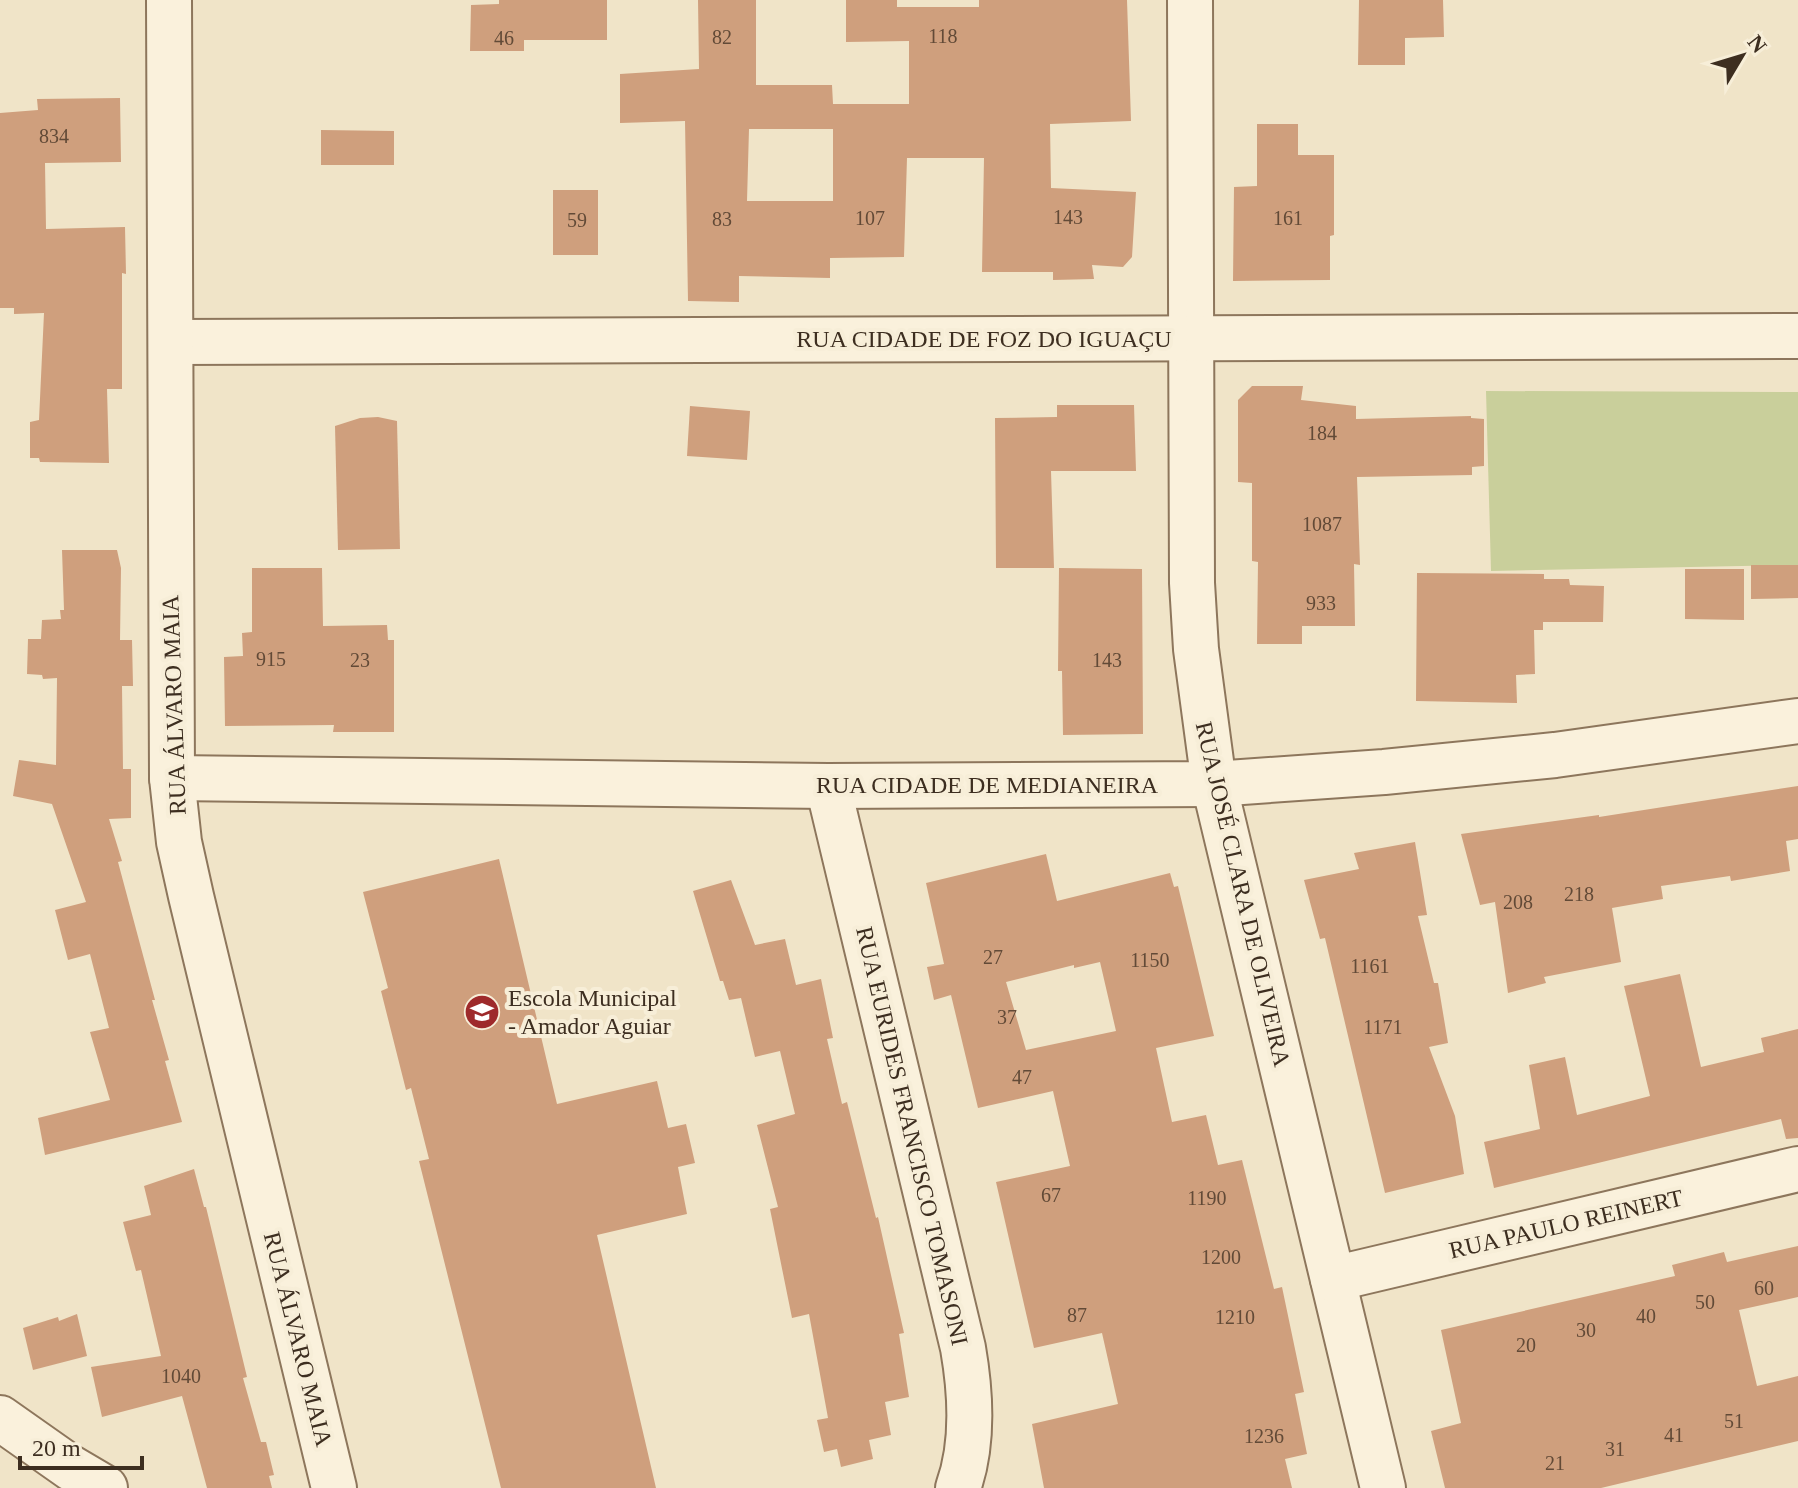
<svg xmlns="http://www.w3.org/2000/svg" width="1798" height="1488" viewBox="0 0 1798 1488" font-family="'Times New Roman',serif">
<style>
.green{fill:#c9cf9b}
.building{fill:#cf9f7d;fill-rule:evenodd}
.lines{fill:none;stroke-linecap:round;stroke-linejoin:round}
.minor-casing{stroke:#8d765c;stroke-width:48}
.tertiary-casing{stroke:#8d765c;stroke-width:48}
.minor{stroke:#faf1dc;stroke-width:44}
.tertiary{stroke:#faf1dc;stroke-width:44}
.labels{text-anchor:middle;stroke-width:8;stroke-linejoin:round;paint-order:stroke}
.number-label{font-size:20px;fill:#624a37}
.street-label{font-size:24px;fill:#3d2e20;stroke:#f7eed8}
.poi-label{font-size:24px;fill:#3d2e20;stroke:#f7eed8;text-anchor:start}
</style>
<rect width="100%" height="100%" fill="#f0e4c8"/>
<polygon class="green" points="1486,391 1798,392 1798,565 1491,571"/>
<g class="building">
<polygon points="499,0 607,0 607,40 524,40 524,51 470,51 471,5 499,4"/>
<path d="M698 0H756V85H832L833 104H909V41L846 42V0H897V7H979V0H1127L1131 121 1050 124 1051 188 1136 192 1132 257 1123 267 1092 265 1094 279 1053 280V272H982L984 158H907L904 257 830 258V278L739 276V302L688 301 685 121 620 123V74L699 69ZM749 129H833V201H747Z"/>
<polygon points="1359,0 1443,0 1444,37 1405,38 1405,65 1358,65"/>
<polygon points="120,98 121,162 45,163 46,229 125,227 126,274 122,273 122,389 107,389 109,463 40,462 39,458 30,458 30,422 39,420 44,313 14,314 14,308 0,308 0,113 38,110 37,99"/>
<polygon points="1257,124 1298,124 1298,155 1334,155 1334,235 1330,236 1330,280 1233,281 1234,187 1257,186"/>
<polygon points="321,130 394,131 394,165 321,165"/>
<rect x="553" y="190" width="45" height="65"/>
<polygon points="1252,386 1303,386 1301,400 1356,406 1356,419 1471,416 1471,418 1484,419 1484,466 1472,467 1472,475 1357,477 1360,565 1354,564 1355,626 1302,626 1302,644 1257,644 1258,562 1252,561 1252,483 1238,482 1238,400"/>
<polygon points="1057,405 1134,405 1136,471 1051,471 1054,568 996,568 995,418 1057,417"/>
<polygon points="690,406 750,411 747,460 687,456"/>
<polygon points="378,417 397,421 400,549 338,550 335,426 360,418"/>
<polygon points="62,550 117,550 121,568 120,640 132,640 133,686 122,686 123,769 131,769 131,818 109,819 122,861 118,862 155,1000 152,1000 169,1060 165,1061 182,1122 45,1155 38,1118 110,1100 90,1032 109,1028 90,954 68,960 55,910 86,902 52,804 13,796 19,760 56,765 57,678 43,679 42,675 27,674 28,639 41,639 42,620 61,619 60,610 64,610"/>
<polygon points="1751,565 1798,565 1798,598 1751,599"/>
<polygon points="252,568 322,568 323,626 387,625 388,640 394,640 394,732 333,732 334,725 225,726 224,657 243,656 242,633 252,632"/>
<polygon points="1059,568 1142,569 1143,734 1063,735 1062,671 1058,671"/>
<polygon points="1685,569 1744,569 1744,620 1685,619"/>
<polygon points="1417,573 1544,574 1544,579 1569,579 1570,585 1604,586 1603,622 1543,622 1543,630 1534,630 1535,674 1516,675 1517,703 1416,701"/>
<polygon points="1798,786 1798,839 1786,841 1790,871 1731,881 1730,876 1661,886 1663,899 1612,908 1621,962 1544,977 1546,983 1508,993 1495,902 1480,905 1461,834 1599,815 1599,817"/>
<polygon points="1415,842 1427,915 1418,916 1434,983 1438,983 1448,1043 1429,1047 1455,1116 1464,1174 1385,1193 1325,938 1320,939 1304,880 1359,869 1354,853"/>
<path d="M1046 854 1057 901 1170 873 1174 887 1178 886 1214 1036 1156 1048 1172 1122 1206 1115 1218 1165 1242 1160 1274 1289 1282 1287 1304 1392 1295 1394 1307 1454 1285 1459 1292 1488H1044L1032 1424 1118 1404 1102 1333 1034 1348 996 1182 1070 1166 1053 1091 978 1108 951 995 934 1000 927 967 944 964 926 883ZM1100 962 1116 1031 1026 1050 1006 982 1074 965V968Z"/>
<polygon points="499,859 557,1104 657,1081 668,1128 686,1124 695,1163 678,1167 687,1214 597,1235 656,1488 501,1488 419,1161 429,1159 411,1088 406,1090 381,991 388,988 363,892"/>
<polygon points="731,880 755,945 785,939 796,985 821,979 833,1038 827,1039 842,1104 847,1102 876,1218 878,1217 904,1333 899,1334 909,1397 885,1402 891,1435 869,1440 873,1459 841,1467 837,1449 824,1452 817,1420 828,1418 809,1314 792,1318 770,1209 778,1207 757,1125 795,1114 780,1051 755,1057 741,998 729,1000 723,981 720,981 693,891"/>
<polygon points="1680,974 1701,1067 1764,1052 1761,1038 1798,1029 1798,1138 1786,1139 1781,1119 1494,1188 1484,1142 1540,1129 1529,1065 1565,1057 1577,1115 1650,1096 1624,986"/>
<polygon points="194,1169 204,1207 206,1207 247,1377 243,1378 261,1442 266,1442 274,1475 269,1476 272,1488 207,1488 182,1396 102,1417 91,1367 161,1356 141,1270 136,1271 123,1222 151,1215 144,1186"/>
<polygon points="1798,1246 1798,1297 1739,1310 1757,1386 1798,1376 1798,1441 1601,1488 1445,1488 1431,1431 1461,1423 1441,1330 1675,1276 1672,1265 1724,1252 1727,1262"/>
<polygon points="77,1314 87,1356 33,1370 23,1328 58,1317 59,1321"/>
</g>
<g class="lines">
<defs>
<g id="minor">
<polyline points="1190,0 1192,583 1196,649 1214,784 1383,1488"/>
<polyline points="171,342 1798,336"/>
<polyline points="172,778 828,786 1214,784 1384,772 1555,755 1798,721"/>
<path d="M828 786 963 1348C971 1394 974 1444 958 1488"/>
<polyline points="1333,1279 1798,1169"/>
</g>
<g id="tertiary">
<polyline points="169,0 172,778 179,842 191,896 334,1488"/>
<polyline points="0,1418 71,1468 105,1488"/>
</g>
</defs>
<use href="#minor" class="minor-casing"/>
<use href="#tertiary" class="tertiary-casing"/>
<use href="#minor" class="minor"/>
<use href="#tertiary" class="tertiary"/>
</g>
<defs>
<symbol id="school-disc" viewBox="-11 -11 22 22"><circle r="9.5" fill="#9e2a2b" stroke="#f7eed8"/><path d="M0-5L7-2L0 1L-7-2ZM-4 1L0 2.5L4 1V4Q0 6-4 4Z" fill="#fff"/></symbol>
</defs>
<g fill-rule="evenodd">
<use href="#school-disc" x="462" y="992" width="40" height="40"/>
</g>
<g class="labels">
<g class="number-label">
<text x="943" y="43">118</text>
<text x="722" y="44">82</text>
<text x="504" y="45">46</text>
<text x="54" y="143">834</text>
<text x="1068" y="224">143</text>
<text x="870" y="225">107</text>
<text x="1288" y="225">161</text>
<text x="722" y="226">83</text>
<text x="577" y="227">59</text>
<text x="1322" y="440">184</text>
<text x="1322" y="531">1087</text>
<text x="1321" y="610">933</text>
<text x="271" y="666">915</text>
<text x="360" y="667">23</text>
<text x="1107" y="667">143</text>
<text x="1579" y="901">218</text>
<text x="1518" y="909">208</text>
<text x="993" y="964">27</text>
<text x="1150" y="967">1150</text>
<text x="1370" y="973">1161</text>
<text x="1007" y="1024">37</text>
<text x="1383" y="1034">1171</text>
<text x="1022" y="1084">47</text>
<text x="1051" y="1202">67</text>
<text x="1207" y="1205">1190</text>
<text x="1221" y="1264">1200</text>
<text x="1764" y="1295">60</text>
<text x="1705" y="1309">50</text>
<text x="1077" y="1322">87</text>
<text x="1646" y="1323">40</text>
<text x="1235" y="1324">1210</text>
<text x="1586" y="1337">30</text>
<text x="1526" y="1352">20</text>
<text x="181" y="1383">1040</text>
<text x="1734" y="1428">51</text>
<text x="1674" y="1442">41</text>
<text x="1264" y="1443">1236</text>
<text x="1615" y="1456">31</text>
<text x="1555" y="1470">21</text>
</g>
<g class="street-label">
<text x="984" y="347">RUA CIDADE DE FOZ DO IGUAÇU</text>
<text transform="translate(174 705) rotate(-92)" y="8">RUA ÁLVARO MAIA</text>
<text x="987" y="793">RUA CIDADE DE MEDIANEIRA</text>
<text transform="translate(1243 894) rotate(77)" y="8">RUA JOSÉ CLARA DE OLIVEIRA</text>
<text transform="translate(912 1136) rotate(77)" y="8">RUA EURIDES FRANCISCO TOMASONI</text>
<text transform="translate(1566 1224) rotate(-13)" y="8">RUA PAULO REINERT</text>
<text transform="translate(298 1339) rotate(76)" y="8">RUA ÁLVARO MAIA</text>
</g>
<g class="poi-label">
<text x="508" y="1006">Escola Municipal<tspan x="508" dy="28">- Amador Aguiar</tspan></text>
</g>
</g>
<g transform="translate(1742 56) rotate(52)" stroke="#f7eed8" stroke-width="6" paint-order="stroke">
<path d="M0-6L14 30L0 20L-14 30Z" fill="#3d2e20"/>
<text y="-12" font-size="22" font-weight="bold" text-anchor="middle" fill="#3d2e20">N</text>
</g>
<path d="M20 1456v12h122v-12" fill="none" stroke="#3d2e20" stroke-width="4"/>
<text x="32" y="1456" font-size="24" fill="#3d2e20" stroke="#f7eed8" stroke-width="6" paint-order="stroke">20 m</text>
</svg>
